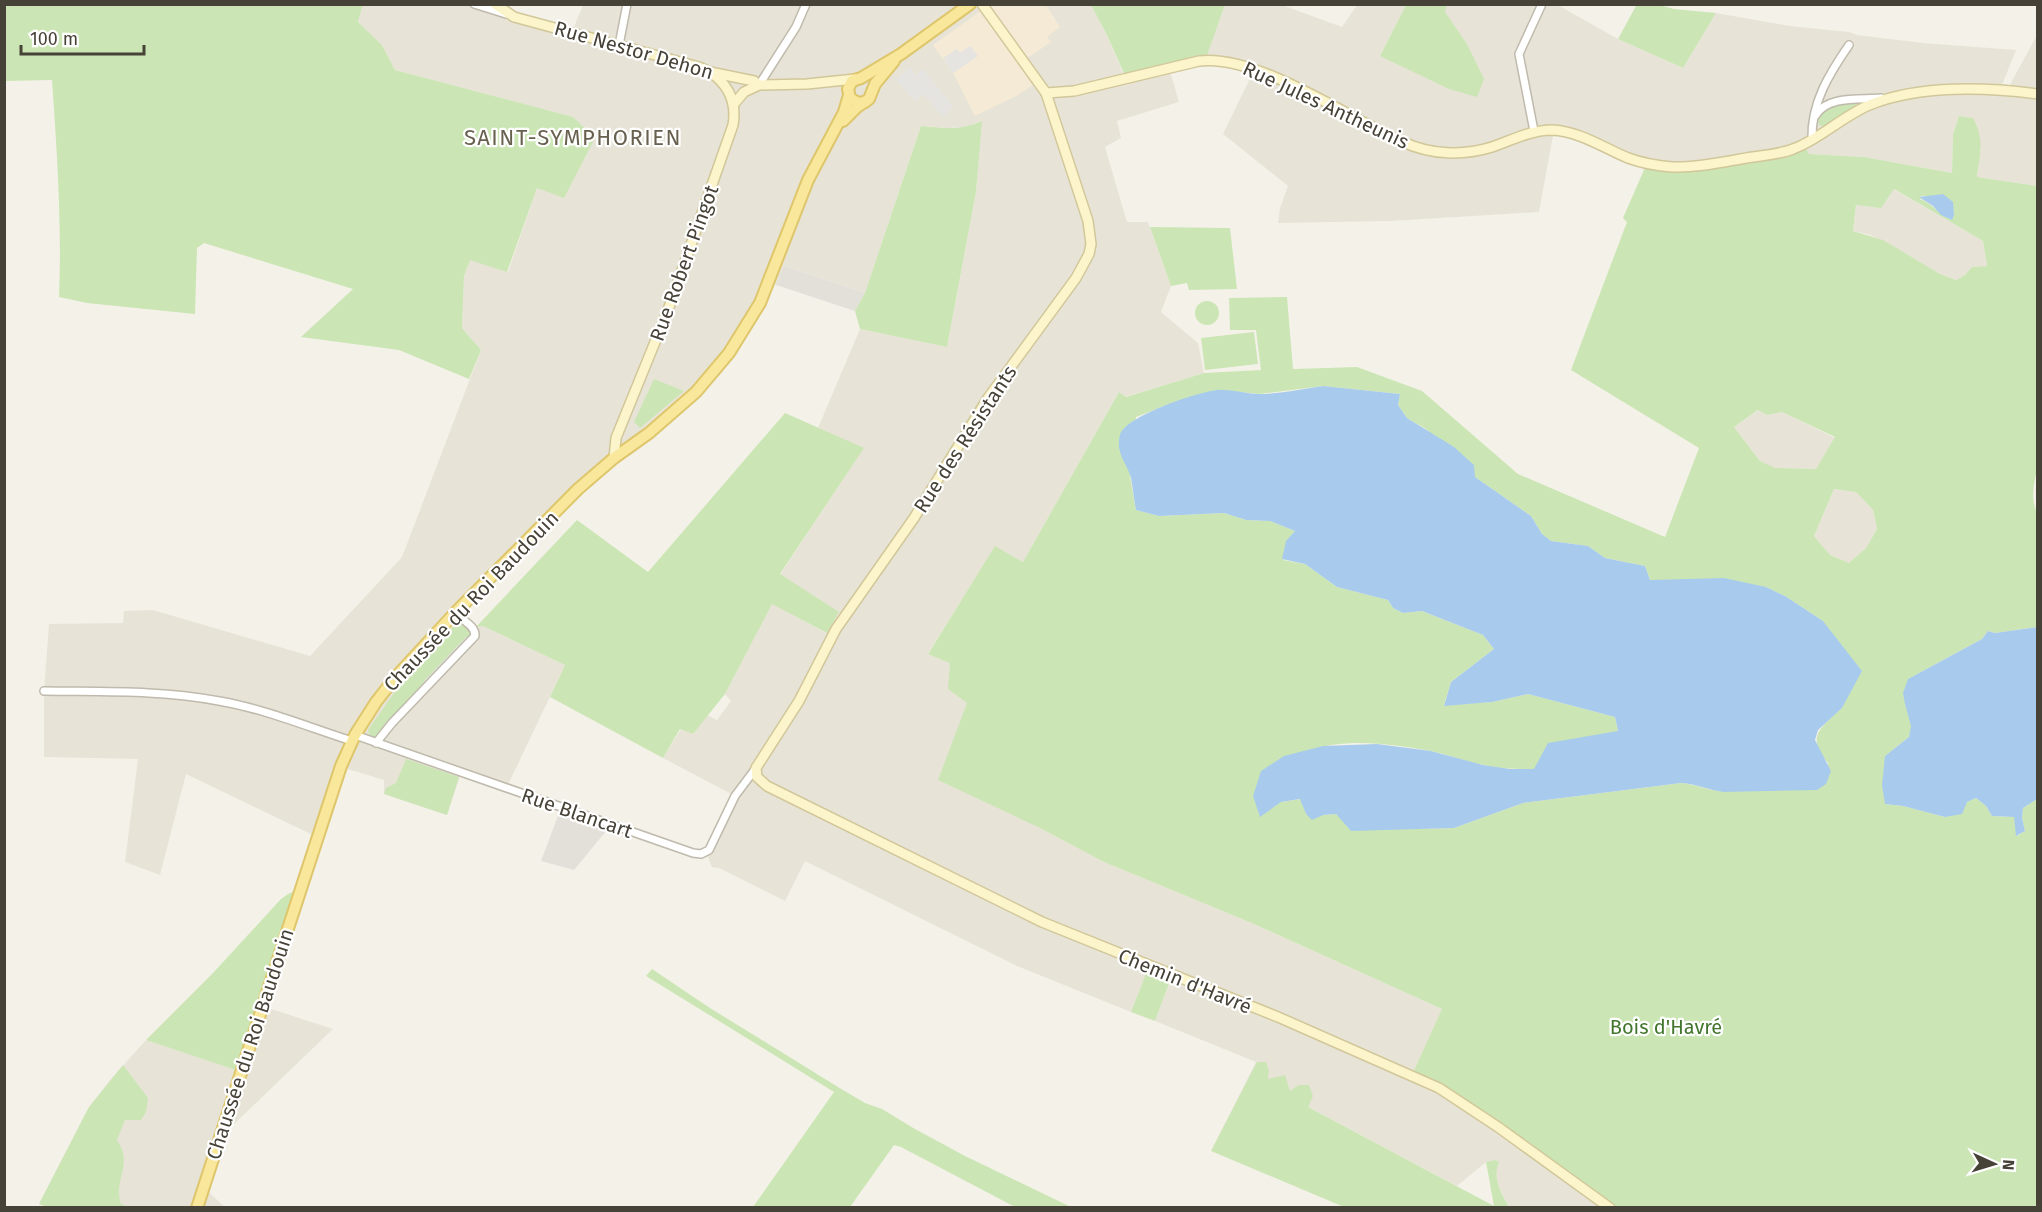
<svg xmlns="http://www.w3.org/2000/svg" width="2042" height="1212" viewBox="0 0 2042 1212" font-family="'Fira Sans',sans-serif">
<style>
.residential{fill:#e7e4d7}
.commercial{fill:#f4ead5}
.industrial{fill:#e3e0da}
.green{fill:#cbe6b4;fill-rule:evenodd}
.parking{fill:#e5e4e0}
.water{fill:#a8cbed}
.lines{fill:none;stroke-linecap:round;stroke-linejoin:round}
.street-casing{stroke:#bfbaac;stroke-width:10}
.secondary-casing{stroke:#d1c79a;stroke-width:12}
.primary-casing{stroke:#dec66c;stroke-width:14}
.street{stroke:#fff;stroke-width:7}
.secondary{stroke:#fcf4ca;stroke-width:9}
.primary{stroke:#f9e79c;stroke-width:10}
.labels{text-anchor:middle;stroke-width:4.5;stroke-linejoin:round;paint-order:stroke}
.street-label{font-size:20px;fill:#474237;stroke:#fff}
.park-label{font-size:20px;fill:#42762d;stroke:#fff}
.quarter-label{font-size:22px;letter-spacing:1.5px;fill:#69614f;stroke:#fff}
</style>
<rect width="100%" height="100%" fill="#f4f1e9"/>
<g class="residential">
<polygon points="1556,4 1618,39 1683,68 1716,13 1790,26 1849,32 1857,35 1923,43 2016,50 2000,90 2007,90 2037,35 2037,186 1977,177 1981,149 1973,118 1959,116 1953,134 1952,173 1864,157 1809,154 1692,167 1656,165 1554,130 1539,212 1391,221 1278,223 1280,208 1288,186 1223,134 1254,70 1208,60 1206,56 1225,5 1282,5 1342,27 1357,5 1406,5 1380,56 1467,44 1444,12 1447,5"/>
<polygon points="363,5 495,5 502,10 572,32 583,5 1091,5 1107,35 1123,73 1169,68 1179,102 1117,121 1121,138 1105,147 1127,222 1148,222 1171,286 1161,312 1198,343 1204,373 1125,397 1119,392 1023,562 995,547 928,653 951,663 967,703 1038,827 1104,862 1254,924 1442,1009 1610,1207 1509,1207 1497,1183 1495,1160 1486,1162 1457,1186 1308,1107 1211,1151 1256,1062 1155,1021 1172,977 1149,967 1131,1012 1017,966 805,861 785,901 719,868 712,867 706,852 735,796 663,758 681,729 693,734 707,715 717,720 731,701 725,694 772,603 826,633 839,613 780,575 863,449 818,428 860,329 947,347 976,192 981,121 968,127 948,128 921,126 865,293 784,266 776,285 769,283 718,368 614,458 455,613 360,727 361,737 387,698 403,678 464,615 476,627 483,626 565,665 506,789 461,773 447,815 384,794 384,780 341,767 317,837 186,774 160,875 125,862 138,759 44,757 44,691 49,624 123,623 124,611 153,610 310,656 402,557 481,350 462,328 464,276 470,259 508,272 537,188 572,117 395,70 382,45 358,22"/>
<polygon points="1893,189 1983,241 1987,266 1972,267 1965,275 1956,280 1940,274 1871,235 1853,231 1856,205 1872,207"/>
<polygon points="1759,410 1767,415 1782,412 1835,438 1816,469 1775,468 1761,462 1734,427"/>
<polygon points="1834,489 1856,492 1873,510 1877,529 1866,548 1849,563 1830,555 1814,536"/>
<polygon points="262,1006 333,1029 231,1127 224,1124 203,1187 225,1207 50,1208 39,1204 89,1107 111,1079 146,1040 241,1071"/>
</g>
<polygon class="commercial" points="989,5 1046,5 1060,27 1049,35 1048,38 1051,42 1020,63 1034,84 1018,95 975,116 953,73 933,45"/>
<g class="industrial">
<polygon points="784,266 865,293 855,311 776,285"/>
<polygon points="561,808 611,825 574,870 541,861"/>
</g>
<g class="green">
<polygon points="1637,4 1659,5 1674,9 1716,13 1683,68 1618,39"/>
<path d="M4 5H363L358 22 382 45 395 70 573 117 595 138 564 198 537 188 507 272 470 260 464 276 462 328 481 350 469 379 399 350 301 337 353 289 204 243 197 248 195 314 87 303 59 297C62 225 57 152 52 80L5 81Z"/>
<polygon points="1091,5 1225,5 1207,55 1208,60 1126,78 1107,35"/>
<polygon points="1406,5 1447,5 1445,12 1467,44 1484,79 1477,97 1449,89 1380,56"/>
<polygon points="1872,99 1823,126 1819,125 1816,114 1829,104"/>
<path d="M1959 116 1973 118C1985 141 1980 153 1977 177L2037 186V183L2038 465C2035 478 2029 502 2038 513L2037 627 1995 633 1988 631 1982 639 1908 679 1905 704 1912 726 1909 737 1885 756V804L1903 806 1945 817 1967 802 1976 798 1986 806 1992 816 2015 817 2017 836 2025 831 2022 818 2023 808 2037 799V1207H1610L1412 1075 1442 1009 1254 924 1104 862 1038 827 938 780 967 703 948 689 950 663 928 654 995 546 1023 562 1119 392 1126 397 1204 373 1261 370 1256 330H1230L1229 298 1287 297 1293 369 1357 367 1422 391 1518 474 1665 537 1699 448 1571 370 1627 222 1623 218 1647 163 1692 167 1803 144 1809 154 1864 157 1952 173 1953 134ZM1894 189 1983 241 1987 266 1972 267 1965 275 1956 280 1940 274 1883 240 1853 231 1856 205 1881 208ZM1921 196H1928L1952 220C1939 215 1932 203 1920 199ZM1323 386 1400 394 1398 405 1407 418 1426 429 1475 477 1531 516 1542 534 1551 541 1588 546 1605 558 1645 566 1650 580 1766 587 1785 596 1823 621 1842 708C1820 728 1805 737 1829 764 1800 773 1755 791 1726 791 1711 792 1696 784 1681 783L1523 803 1454 828 1417 829 1345 822 1336 814 1323 815 1306 814 1301 799 1281 802 1308 751C1345 737 1392 744 1431 751 1449 755 1466 762 1484 765 1501 769 1517 769 1535 769L1548 744 1618 732 1615 717 1528 694 1492 702 1444 705 1451 682 1494 649 1483 635 1422 611 1403 613 1393 608 1388 600 1337 587 1305 564 1283 560 1295 531 1270 521 1246 520 1224 513 1159 516 1136 510 1130 476 1136 417 1169 404 1217 390 1259 394ZM1758 410 1767 415 1782 412 1835 437 1816 469 1775 468 1760 461 1734 427ZM1834 489 1856 492 1873 510 1877 529 1866 548 1849 563 1830 555 1814 536Z"/>
<path d="M982 121 976 192 947 347 860 329 855 311 865 293 921 126C944 128 960 131 982 121Z"/>
<polygon points="1150,227 1230,228 1237,289 1189,290 1187,283 1171,286"/>
<circle cx="1207" cy="313" r="12"/>
<polygon points="1254,332 1258,364 1205,370 1201,338"/>
<polygon points="654,379 684,391 640,428 634,422"/>
<polygon points="785,413 864,448 780,574 839,612 827,633 772,604 725,694 693,734 680,729 663,758 550,697 565,665 483,626 476,627 577,520 648,572"/>
<polygon points="463,624 472,633 469,639 467,637 377,736 374,737 370,736 368,730 401,683 454,626"/>
<polygon points="406,759 459,777 447,815 384,794 386,788 396,783"/>
<polygon points="300,889 242,1072 146,1040 213,973 281,899 288,894"/>
<polygon points="1149,966 1172,976 1155,1021 1131,1012"/>
<polygon points="652,969 710,1008 838,1087 865,1103 882,1109 915,1129 965,1156 1071,1207 1015,1207 901,1147 894,1145 850,1207 753,1207 834,1092 646,976"/>
<path d="M1257 1062H1266L1269 1070 1268 1079 1285 1075 1290 1091 1299 1085H1309L1313 1096 1308 1107 1494 1206 1486 1162 1495 1160 1499 1162C1492 1179 1501 1192 1509 1207H1344L1211 1151Z"/>
<path d="M123 1065 148 1098 146 1112 141 1120H125L117 1140C134 1164 113 1180 121 1204L129 1207 50 1208 39 1204 89 1107Z"/>
</g>
<g class="parking">
<polygon points="970,46 978,56 953,73 943,58 957,49 960,53"/>
<polygon points="910,67 916,75 923,69 954,107 943,117 923,94 915,101 896,80"/>
<polygon points="466,637 469,639 422,688 424,681"/>
</g>
<g class="water">
<polygon points="1943,194 1953,202 1954,215 1952,220 1941,215 1933,206 1919,197"/>
<path d="M1323 386 1400 394 1398 405 1407 418 1454 447 1474 465 1475 477 1531 516 1542 534 1551 541 1588 546 1605 558 1645 566 1650 580 1724 578 1766 587 1785 596 1823 621 1862 671 1842 708 1818 730 1815 740 1831 771 1826 784 1817 790 1724 792C1709 790 1696 784 1681 783L1523 803 1454 828 1351 831 1336 814 1323 815 1312 820 1306 814 1300 799 1281 802 1260 817 1253 796 1261 771 1284 756 1323 746 1377 744 1431 751 1483 765 1510 769H1534L1548 743 1618 731 1615 717 1528 694 1492 702 1444 706 1451 682 1494 649 1483 635 1422 611 1403 613 1393 608 1388 600 1337 587 1305 564 1282 559 1286 541 1295 531 1270 521 1246 520 1224 513 1159 516 1136 510C1134 500 1133 489 1131 478 1127 463 1115 453 1120 435 1125 416 1198 392 1217 390 1231 389 1245 394 1259 394 1280 394 1302 389 1323 386Z"/>
<polygon points="2037,627 2037,799 2023,808 2022,818 2025,831 2016,836 2014,817 1992,816 1986,806 1976,798 1967,802 1962,814 1945,817 1903,806 1885,804 1882,785 1885,756 1909,737 1911,726 1905,704 1903,693 1908,679 1982,639 1988,631 1995,633"/>
</g>
<g class="lines">
<defs>
<g id="street">
<polyline points="474,4 506,14"/>
<polyline points="619,45 627,4"/>
<polyline points="759,85 796,27 806,4"/>
<path d="M1816 115C1828 95 1861 100 1881 98"/>
<polyline points="1534,131 1519,54 1542,4"/>
<path d="M1812 139C1811 103 1829 74 1849 45"/>
<path d="M44 691C103 692 162 690 219 701 265 709 308 727 352 741"/>
<polyline points="355,735 693,853 701,854 709,850 735,796 756,768"/>
<path d="M376 743 392 723 475 636C476 626 462 620 455 613"/>
</g>
<g id="secondary">
<polyline points="495,4 514,17 699,67 710,72 754,81 759,85"/>
<polyline points="982,4 1046,93 1088,221 1091,244 1089,254 1076,278 988,398 914,518 836,629 799,701 756,768 757,777 767,786 1042,922 1278,1017 1439,1088 1498,1127 1610,1208"/>
<path d="M1046 93 1074 91 1199 61C1258 54 1348 118 1403 142 1431 155 1463 156 1492 147 1512 140 1531 130 1552 130 1579 131 1604 148 1628 158 1642 163 1658 166 1672 167 1699 168 1727 161 1753 157 1766 155 1781 154 1793 149 1821 139 1843 115 1872 104 1920 85 1987 87 2038 94"/>
<polyline points="734,104 744,92 759,85 807,84 855,79"/>
<path d="M614 458 616 438 668 310 733 125C737 102 729 85 710 72"/>
</g>
<g id="primary">
<polyline points="865,102 858,103 850,98 848,89 852,81 861,78 901,54 970,4"/>
<polyline points="843,121 857,107 869,99 875,84 894,61"/>
<polyline points="197,1208 341,766 355,735 376,702 394,679 455,613 578,489 614,458 649,433 696,392 729,353 760,303 808,180 844,112 849,95"/>
</g>
</defs>
<use href="#street" class="street-casing"/>
<use href="#secondary" class="secondary-casing"/>
<use href="#primary" class="primary-casing"/>
<use href="#street" class="street"/>
<use href="#secondary" class="secondary"/>
<use href="#primary" class="primary"/>
</g>
<g class="labels">
<g class="street-label">
<text transform="translate(634 50) rotate(16)" y="7">Rue Nestor Dehon</text>
<text transform="translate(1326 105) rotate(25)" y="7">Rue Jules Antheunis</text>
<text transform="translate(684 263) rotate(-70)" y="7">Rue Robert Pingot</text>
<text transform="translate(965 439) rotate(-57)" y="7">Rue des Résistants</text>
<text transform="translate(471 601) rotate(-46)" y="7">Chaussée du Roi Baudouin</text>
<text transform="translate(577 813) rotate(19)" y="7">Rue Blancart</text>
<text transform="translate(1185 981) rotate(22)" y="7">Chemin d'Havré</text>
<text transform="translate(250 1044) rotate(-72)" y="7">Chaussée du Roi Baudouin</text>
</g>
<g class="park-label">
<text x="1666" y="1034">Bois d'Havré</text>
</g>
<g class="quarter-label">
<text x="573" y="145">SAINT-SYMPHORIEN</text>
</g>
</g>
<rect width="2042" height="1212" fill="none" stroke="#474237" stroke-width="12"/>
<g transform="translate(1994 1164) rotate(94)" stroke="#ffffff" stroke-width="4.5" paint-order="stroke">
<path d="M0-4.5L10 22L0 15L-10 22Z" fill="#474237"/>
<text y="-9" font-size="16" font-weight="bold" text-anchor="middle" fill="#474237">N</text>
</g>
<path d="M21 45v9h123v-9" fill="none" stroke="#474237" stroke-width="3"/>
<text x="30" y="45" font-size="18" fill="#474237" stroke="#ffffff" stroke-width="4.5" paint-order="stroke">100 m</text>
</svg>
